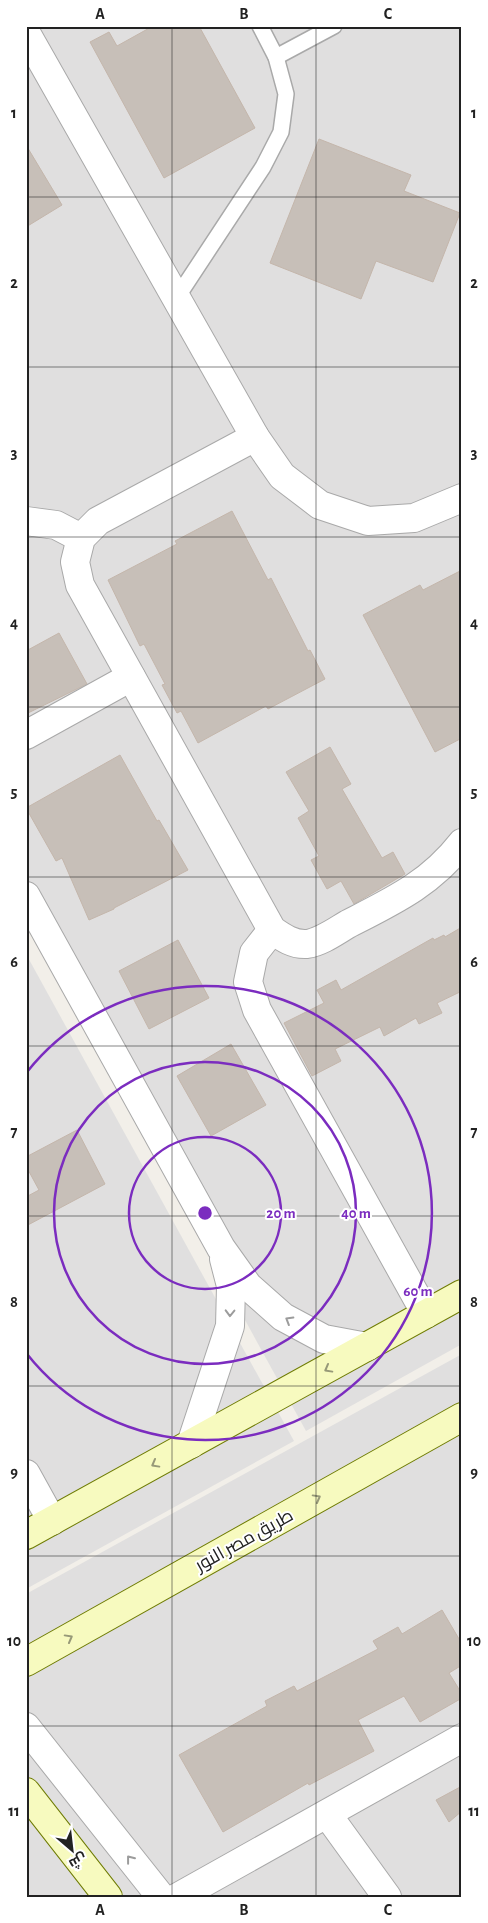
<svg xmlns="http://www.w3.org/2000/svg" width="488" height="1923" viewBox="0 0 488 1923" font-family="'Alegreya Sans',Cairo,sans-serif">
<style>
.residential{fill:#e0dfdf}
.building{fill:#c7bfb8;stroke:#c4b6ab}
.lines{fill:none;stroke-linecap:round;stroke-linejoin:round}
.lane-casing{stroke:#a9a9a9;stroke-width:18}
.street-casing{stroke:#a9a9a9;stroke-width:30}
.secondary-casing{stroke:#707d05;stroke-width:30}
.lane{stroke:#fff;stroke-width:15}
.street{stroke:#fff;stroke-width:28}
.secondary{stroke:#f7fabf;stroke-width:28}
.oneway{stroke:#9c9c9c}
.oneway2{stroke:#979978}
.grid{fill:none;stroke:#222;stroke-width:1;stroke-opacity:0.55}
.ring{fill:none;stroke:#7b2cbf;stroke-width:2.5}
.labels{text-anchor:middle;stroke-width:4;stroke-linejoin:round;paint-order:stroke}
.street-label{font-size:18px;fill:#222;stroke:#fff}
.centre{fill:#7b2cbf;stroke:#fff;stroke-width:2.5}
.ring-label{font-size:15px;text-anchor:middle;font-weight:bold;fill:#7b2cbf;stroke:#fff;stroke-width:4;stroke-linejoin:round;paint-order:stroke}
.neatline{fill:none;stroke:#222;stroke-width:2}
.grid-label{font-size:16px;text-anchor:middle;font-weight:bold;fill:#222}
</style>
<rect width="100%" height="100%" fill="#f2efe9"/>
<g class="residential">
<polygon points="26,26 462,26 462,1344 306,1431 26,922"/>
<polygon points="26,954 294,1441 26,1589"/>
<polygon points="462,1354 462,1897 26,1897 26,1594"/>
</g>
<g class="building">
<polygon points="153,26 199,26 255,128 164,178 90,42 109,32 117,46"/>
<polygon points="319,139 411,175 404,191 460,213 433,282 376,261 361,299 270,263"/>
<polygon points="26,145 62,205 26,227"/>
<polygon points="232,511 268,580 271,578 308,651 310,650 325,679 268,709 266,706 198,743 181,711 177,713 162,685 165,684 144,644 140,646 108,580 177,544 175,541"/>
<polygon points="462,570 462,738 435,752 363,615 420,585 423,590"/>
<polygon points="59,633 87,684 26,714 26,651"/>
<polygon points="330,747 351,784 342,789 382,858 393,852 405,874 354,904 341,881 327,889 311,860 319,856 298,818 309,811 286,772"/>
<polygon points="120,755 157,821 159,820 188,870 114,908 114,909 89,920 62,858 56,861 26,808"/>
<polygon points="462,927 462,991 437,1003 442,1013 419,1024 416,1018 384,1036 380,1027 335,1049 341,1061 312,1076 284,1023 324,1003 317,990 336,980 341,990 433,938 434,940 444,935 445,937"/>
<polygon points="178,940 209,998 149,1029 119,971"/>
<polygon points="231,1044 266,1105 211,1136 177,1076"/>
<polygon points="77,1130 105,1184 26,1226 26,1197 39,1190 26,1166 26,1157"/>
<polygon points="442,1610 462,1644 462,1665 449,1673 462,1694 462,1698 420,1722 404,1696 358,1720 374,1751 309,1785 308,1783 223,1832 179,1755 267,1706 265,1701 294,1686 297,1691 378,1649 373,1641 398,1627 402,1634"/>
<polygon points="462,1786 462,1811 449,1822 436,1800"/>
</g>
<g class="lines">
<defs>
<g id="lane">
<polyline points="276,57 334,26"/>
<polyline points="176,299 263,167 281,132 286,94 276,57 260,26"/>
</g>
<g id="street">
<polyline points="26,33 255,437 282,476 320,505 368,521 414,518 462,498"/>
<path d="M255 437 98 521 81 538 75 562 80 585 272 930C282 937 293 945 307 944 321 942 336 931 348 924 393 901 430 884 462 843"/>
<polyline points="26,521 56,525 81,538"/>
<polyline points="26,735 131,677"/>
<polyline points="26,896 221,1248 248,1286 283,1317 324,1339 367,1347"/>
<polyline points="272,930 254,953 248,982 257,1010 426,1314"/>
<polyline points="191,1444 230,1326 231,1286 224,1259"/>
<polyline points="26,1474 52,1521"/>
<polyline points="26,1727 161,1897"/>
<polyline points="327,1814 387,1897"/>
<polyline points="178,1897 462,1738"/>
</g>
<g id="secondary">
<polyline points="26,1535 462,1294"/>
<polyline points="26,1662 462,1417"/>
<polyline points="26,1792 108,1897"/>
</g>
</defs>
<use href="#lane" class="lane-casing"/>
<use href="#street" class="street-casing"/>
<use href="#secondary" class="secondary-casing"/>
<use href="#lane" class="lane"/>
<use href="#street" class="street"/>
<use href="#secondary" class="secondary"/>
</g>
<defs><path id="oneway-chevron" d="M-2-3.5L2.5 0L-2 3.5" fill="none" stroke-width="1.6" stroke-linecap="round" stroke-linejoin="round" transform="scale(1.25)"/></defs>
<g class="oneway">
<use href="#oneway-chevron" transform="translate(230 1313) rotate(91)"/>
<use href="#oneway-chevron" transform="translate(289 1320) rotate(-149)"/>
<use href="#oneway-chevron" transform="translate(130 1859) rotate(-128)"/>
</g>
<g class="oneway2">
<use href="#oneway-chevron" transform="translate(328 1369) rotate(151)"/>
<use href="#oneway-chevron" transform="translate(155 1464) rotate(151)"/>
<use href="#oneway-chevron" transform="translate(317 1498) rotate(-29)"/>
<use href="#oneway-chevron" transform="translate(69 1638) rotate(-29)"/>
</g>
<path class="grid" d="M172 26V1897M316 26V1897M26 197H462M26 367H462M26 537H462M26 707H462M26 877H462M26 1046H462M26 1216H462M26 1386H462M26 1556H462M26 1726H462"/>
<g class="ring">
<circle cx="205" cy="1213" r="76"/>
<circle cx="205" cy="1213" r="151"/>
<path d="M27 1072A227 227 0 1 1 27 1354"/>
</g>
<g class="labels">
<g class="street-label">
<text transform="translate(244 1540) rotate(-29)" y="6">طريق مصر النور</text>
</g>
</g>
<circle cx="205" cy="1213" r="8" class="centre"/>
<g class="ring-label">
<text x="281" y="1218">20 m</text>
<text x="356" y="1218">40 m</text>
<text x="418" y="1296">60 m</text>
</g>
<rect width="488" height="1923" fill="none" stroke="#ffffff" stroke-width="55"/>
<g transform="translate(72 1850) rotate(152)" stroke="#ffffff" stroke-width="4" paint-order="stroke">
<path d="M0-4L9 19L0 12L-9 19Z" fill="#222222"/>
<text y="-8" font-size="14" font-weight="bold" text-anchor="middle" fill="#222222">ش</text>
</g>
<rect x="28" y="28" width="432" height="1868" class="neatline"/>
<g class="grid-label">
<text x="100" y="19">A</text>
<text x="244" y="19">B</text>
<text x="388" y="19">C</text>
<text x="14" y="118">1</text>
<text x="474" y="118">1</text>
<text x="14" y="288">2</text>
<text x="474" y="288">2</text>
<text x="14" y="458">3</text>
<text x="474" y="458">3</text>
<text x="14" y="628">4</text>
<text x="474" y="628">4</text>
<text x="14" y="797">5</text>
<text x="474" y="797">5</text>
<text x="14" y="967">6</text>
<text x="474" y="967">6</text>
<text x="14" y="1137">7</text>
<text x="474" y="1137">7</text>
<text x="14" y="1307">8</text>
<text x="474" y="1307">8</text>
<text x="14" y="1477">9</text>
<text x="474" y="1477">9</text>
<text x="14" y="1646">10</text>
<text x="474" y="1646">10</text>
<text x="14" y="1816">11</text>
<text x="474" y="1816">11</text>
<text x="100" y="1915">A</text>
<text x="244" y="1915">B</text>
<text x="388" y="1915">C</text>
</g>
</svg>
